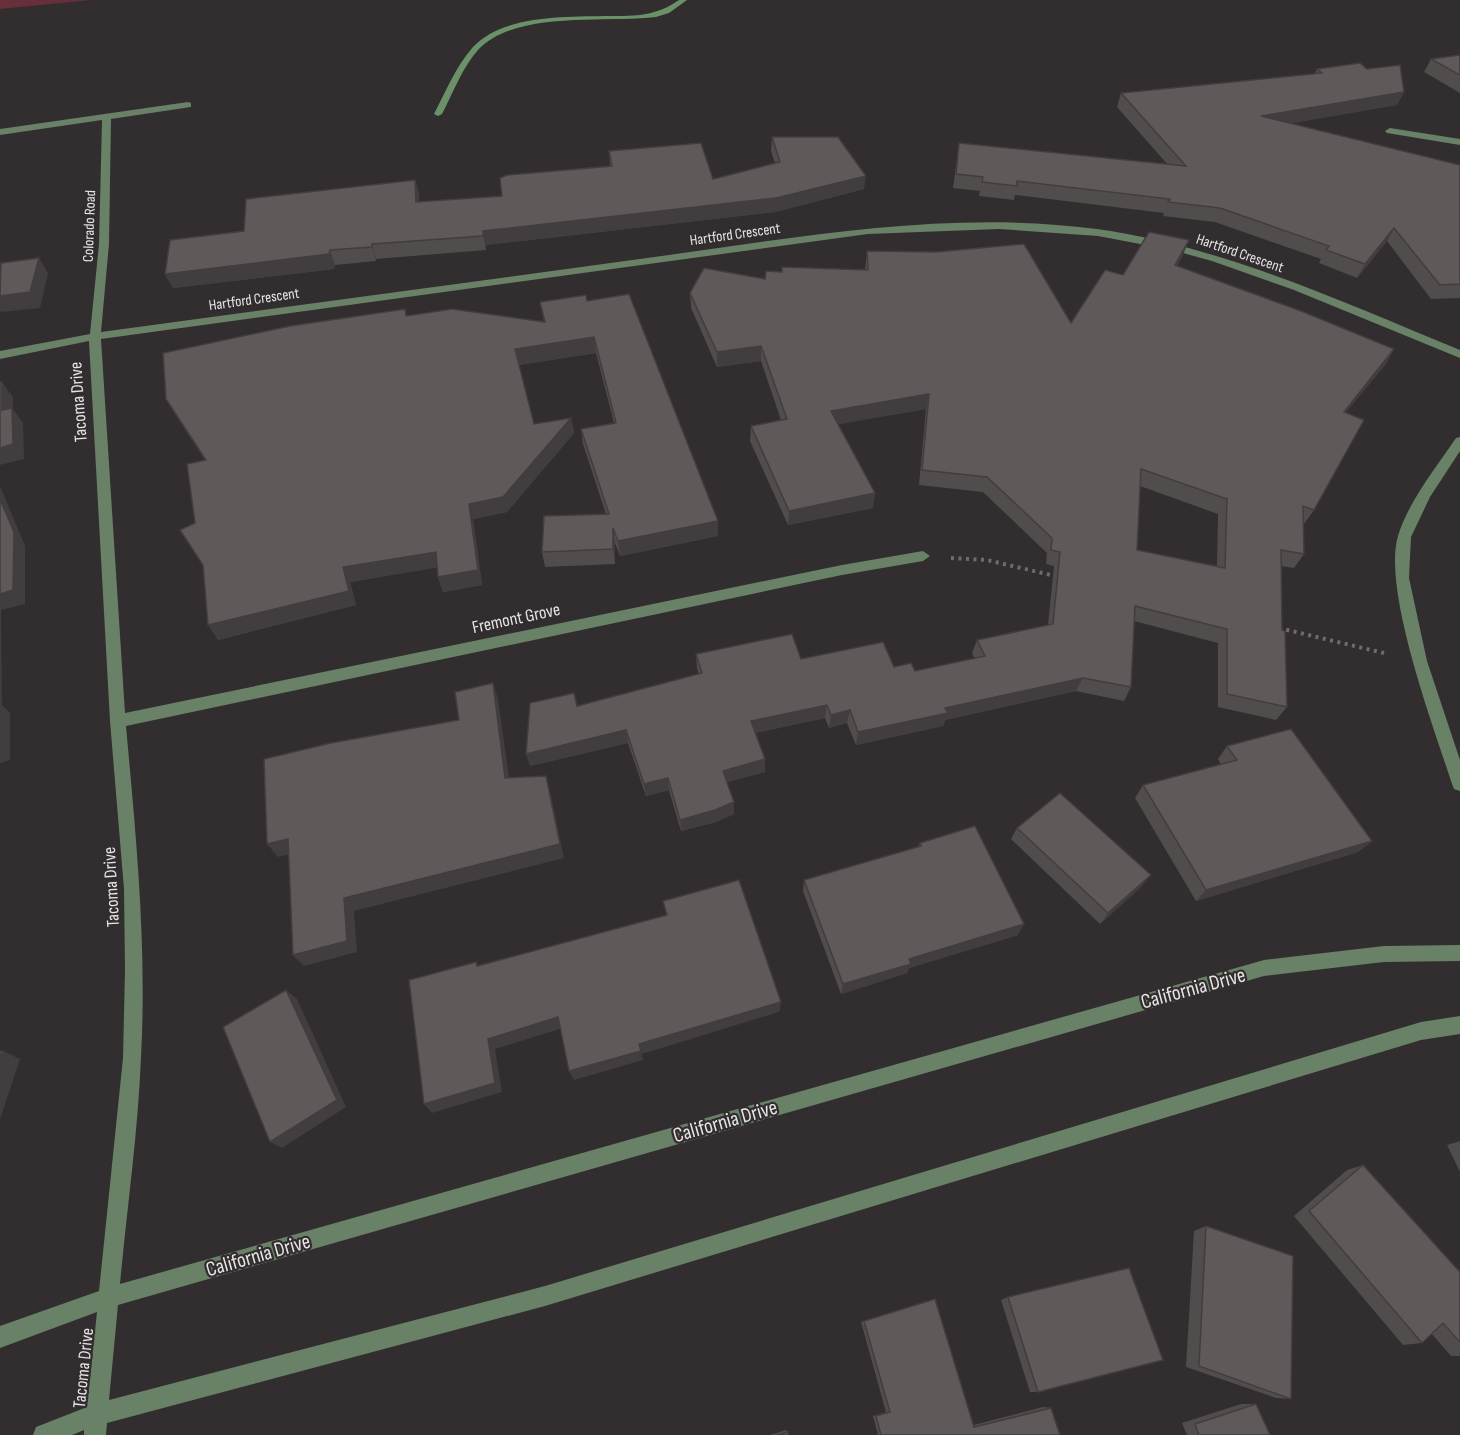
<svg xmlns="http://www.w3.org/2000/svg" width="1460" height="1435" viewBox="0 0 1460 1435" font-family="'Sofia Sans Condensed',sans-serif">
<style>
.green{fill:#662f3a}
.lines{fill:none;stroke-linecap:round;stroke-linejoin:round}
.stream{fill:#6a9168;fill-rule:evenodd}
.path{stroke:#706c6d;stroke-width:4;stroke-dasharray:3 4.5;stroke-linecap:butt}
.minor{fill:#688167;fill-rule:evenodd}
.wall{fill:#524d4d;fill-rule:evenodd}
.shaded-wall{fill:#423e3f}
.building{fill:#5f595a;stroke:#423e3f;stroke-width:1.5;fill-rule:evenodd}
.labels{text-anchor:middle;stroke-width:4.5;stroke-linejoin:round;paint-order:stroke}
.far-street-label{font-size:15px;fill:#e8e4e5;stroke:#322d2e}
.street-label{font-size:18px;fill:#e8e4e5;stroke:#322d2e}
.near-street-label{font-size:21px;fill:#e8e4e5;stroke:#322d2e}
</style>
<rect width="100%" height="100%" fill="#322d2e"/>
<polygon class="green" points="0,0 91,0 0,9"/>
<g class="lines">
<path class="stream" d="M679 0H687L669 13 656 17C606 23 515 10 478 50 462 68 453 93 442 114L438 116 434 114C446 91 456 66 473 47 504 14 568 17 609 16 637 16 656 16 679 0Z"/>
<g class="path">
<polyline points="951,558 987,560 1055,576"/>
<polyline points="1279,628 1388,654"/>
</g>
<g class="minor">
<path d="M188 102 191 103V107L111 119 109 244 101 332C283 307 465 283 647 258 796 238 947 209 1097 229 1225 247 1342 302 1460 350V358L1294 290 1212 261 1172 250 1098 236 999 229 868 234 101 339 125 713 842 565 923 551 930 556 923 561 842 575 126 726C136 836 147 946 141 1057 138 1133 127 1208 120 1284L1264 960 1384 946 1460 945V961L1384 962 1264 976 118 1305 109 1400 545 1286 1421 1022 1460 1016V1034L1421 1040 545 1306 107 1423 106 1435H84V1430L72 1435H33L36 1427 87 1407 97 1312 0 1348V1326L99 1291 123 1058 125 970 124 889 110 721 89 341 0 359V351L90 334 99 244 102 120 0 135V129Z"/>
<polygon points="1390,128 1460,139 1460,145 1387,133 1385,131"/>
<path d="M1460 437V451L1430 497 1411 537 1409 578 1427 661 1460 760V791L1454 789 1452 784C1434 728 1382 590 1398 536 1407 504 1437 466 1456 438Z"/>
</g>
</g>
<g class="wall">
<polygon points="1460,55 1460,93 1424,72 1431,59"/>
<polygon points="1317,69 1367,69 1404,92 1397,105 1290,123 1460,165 1460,298 1431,299 1387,241 1357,278 1319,263 1321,259 1215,222 1163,216 1164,213 1015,195 1014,200 979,196 980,191 953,188 959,143 1168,165 1117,107 1121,93 1315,74"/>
<polygon points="772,137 864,189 775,212 486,245 486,250 376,259 376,261 335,265 334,269 173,288 165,274 244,231 415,180 419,194 419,202 502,196 610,166 609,151 713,179 775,163 771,151"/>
<path d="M867 251 1071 323 1123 275 1183 255 1177 266 1394 349 1385 365 1346 412 1314 510 1304 524H1303L1304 554 1294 568 1281 566 1282 630 1287 707 1276 720 1218 707V643L1134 621 1131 687 1124 701 1076 691 945 720 943 726 856 745 847 723 829 728 825 718 755 733 765 759V772L727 782 734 814 716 822 681 831 669 790 646 796 628 743 530 766 577 706 699 674 697 668 696 654 801 659 894 667 915 671 975 659 972 653 977 640 1048 625 1054 566 1046 564 1047 553 983 492 919 485 926 409 838 424 875 493 873 508 788 525 750 441 751 426 781 420 761 361 717 367 691 308 690 293 765 279 782 272 865 270ZM1140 486 1218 514 1217 566 1137 550Z"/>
<polygon points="587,301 718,521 718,536 620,556 615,543 615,564 545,567 542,552 606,514 583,444 581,429 614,423 596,353 519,365 534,424 571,418 574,433 507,512 473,519 482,585 443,592 438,577 437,567 350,582 356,605 218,640 203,566 180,530 195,523 205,460 175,414 166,399 407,316 544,322 540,302"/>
<polygon points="1227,746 1372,841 1358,852 1196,901 1135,798 1143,785 1221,765 1218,759"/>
<polygon points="1017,828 1142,886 1100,924 1011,839"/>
<polygon points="920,843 1018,935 909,968 907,973 841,994 803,891 804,880 918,847"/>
<polygon points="1460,1141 1460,1172 1447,1145"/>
<polygon points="1363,1165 1460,1272 1460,1356 1451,1356 1432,1334 1422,1343 1403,1345 1294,1216 1347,1170"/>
<polygon points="1206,1226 1291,1399 1276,1398 1186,1367 1194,1231"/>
<polygon points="1008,1297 1038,1392 1030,1392 1001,1300"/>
<polygon points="864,1321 974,1425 1043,1407 1051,1408 1060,1435 878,1435 873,1416 886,1412 861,1322"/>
<polygon points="1241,1404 1256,1404 1270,1435 1187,1435 1182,1423"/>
<polygon points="786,1430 788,1432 788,1435 770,1435"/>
</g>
<g class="shaded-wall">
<polygon points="1404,92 1397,105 1255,130 1261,116"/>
<polygon points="866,176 864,189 775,212 486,245 486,250 483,236 483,231"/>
<polygon points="415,180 419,194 419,216 416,202"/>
<polygon points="1394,228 1387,241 1357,278 1365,264"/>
<polygon points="1189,240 1183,255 1169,280 1175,265"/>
<polygon points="372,244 376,259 376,261 372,247"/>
<polygon points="330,250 335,265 334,269 173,288 165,274"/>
<polygon points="39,258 48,273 40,308 1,312 0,311 0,296"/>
<polygon points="594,337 596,353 518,365 515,349"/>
<polygon points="761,346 761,361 717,367 717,352"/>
<polygon points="1394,349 1385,365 1334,426 1344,412"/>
<polygon points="2,382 13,397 13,409 23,423 24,459 0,465 0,448 2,410"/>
<polygon points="929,394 926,409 829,426 831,411"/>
<polygon points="571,418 574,433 507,512 473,519 482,585 443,592 438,577 469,504"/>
<polygon points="0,486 25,546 25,604 1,610 2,705 10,713 10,760 0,763"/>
<polygon points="875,493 873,508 788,525 789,511"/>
<polygon points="718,521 718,536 620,556 618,541"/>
<polygon points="613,528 615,543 615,564 613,549"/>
<polygon points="436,552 441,567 350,582 356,605 218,640 208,625 343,567"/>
<polygon points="1083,678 1076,691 945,720 943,726 856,745 858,732 945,708"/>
<polygon points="493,683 498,699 511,792 505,778"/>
<polygon points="827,705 825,718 750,734 751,721"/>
<polygon points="850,710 847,723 829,728 831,715"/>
<polygon points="626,730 628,743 530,766 526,754"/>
<polygon points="765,759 765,772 723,783 723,771"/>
<polygon points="546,776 550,791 564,858 354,911 357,952 304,966 293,955 344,898"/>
<polygon points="668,778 669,790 646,796 644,784"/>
<polygon points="734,802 734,814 716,822 681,831 680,820"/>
<polygon points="288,839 299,852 278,857 267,844"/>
<polygon points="1372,841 1358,852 1196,901 1206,890"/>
<polygon points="1151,875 1142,886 1100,924 1108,913"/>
<polygon points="1024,924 1018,935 909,968 907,973 841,994 843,984 909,959"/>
<polygon points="286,990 297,999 346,1107 282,1148 270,1142"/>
<polygon points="781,1002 779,1012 642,1054 639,1044"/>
<polygon points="558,1017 563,1028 495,1049 502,1092 432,1113 424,1104 488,1039"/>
<polygon points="3,1051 20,1059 0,1119 0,1059"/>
<polygon points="641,1051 643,1060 574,1080 569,1071"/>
</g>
<g class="building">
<polygon points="1460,55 1460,75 1431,59"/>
<polygon points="1360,63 1367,69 1400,65 1404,92 1261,116 1460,165 1460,284 1440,285 1394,228 1365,264 1326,250 1329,246 1220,208 1168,202 1170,199 1017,181 1017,186 982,182 983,177 956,174 959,143 1186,166 1121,93 1322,73 1317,69"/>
<polygon points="772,137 838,137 866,176 776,198 483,231 483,236 372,244 372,247 330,250 329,254 165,274 170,240 244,231 246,199 415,180 416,202 502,196 500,178 507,175 612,166 609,151 701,143 713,179 780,162"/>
<path d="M1149 232 1189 240 1175 265 1301 311 1394 349 1344 412 1364 420 1314 510 1303 506 1304 554 1281 550 1282 630 1285 631 1287 707 1227 694V629L1135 606 1131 687 1083 678 945 708 948 713 858 732 850 710 831 715 827 705 751 721 765 759 723 771 734 802 715 810 680 820 668 778 644 784 626 730 526 754 530 703 574 693 577 706 702 673 696 654 792 634 801 659 883 642 894 667 911 663 915 671 985 656 977 640 1053 624 1060 552 1051 550 1052 538 987 477 922 470 929 394 831 411 875 493 789 511 751 426 787 419 761 346 717 352 690 293 704 268 765 279 766 271 782 272V267L868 270 867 251 936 252 1024 244 1071 323 1105 270 1123 275ZM1141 469 1227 499 1225 568 1137 550Z"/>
<polygon points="39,258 30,292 0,296 1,263"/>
<polygon points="629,294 718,521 618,541 613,528 613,549 542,552 544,516 609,514 581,429 616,423 594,337 515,349 534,424 571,418 503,497 469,504 478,570 438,577 436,552 343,567 349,591 208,625 203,565 180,530 195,523 187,464 206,460 166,399 163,353 290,326 405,309 406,316 452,309 545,322 540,302 586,295 587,301"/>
<polygon points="0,382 2,382 2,410 12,408 13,444 0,448"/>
<polygon points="0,499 14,532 13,590 0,594"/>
<polygon points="493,683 505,778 546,776 560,844 344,898 347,941 293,955 288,839 267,844 264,759 331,743 459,720 455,692"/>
<polygon points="1291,729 1372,841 1206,890 1143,785 1237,760 1227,746"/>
<polygon points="1060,793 1151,875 1108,913 1017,828"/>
<polygon points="975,826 1024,924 909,959 911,964 843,984 804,880 921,846 920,843"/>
<polygon points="739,880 781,1002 639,1044 641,1051 569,1071 558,1017 488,1039 495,1083 424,1104 409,980 476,962 477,966 667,915 663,901"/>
<polygon points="286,990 337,1100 270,1142 223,1027"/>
<polygon points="0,1051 3,1051 0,1059"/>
<polygon points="1363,1165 1460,1272 1460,1342 1443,1323 1422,1343 1309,1211"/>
<polygon points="1206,1226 1293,1256 1291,1399 1199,1366"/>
<polygon points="1129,1268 1163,1360 1038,1392 1008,1297"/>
<polygon points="935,1299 974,1427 1051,1408 1060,1435 881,1435 876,1416 890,1412 864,1321"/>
<polygon points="1256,1404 1270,1435 1199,1435 1195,1424"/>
<polygon points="788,1432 788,1435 776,1435"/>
</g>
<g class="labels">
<g class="far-street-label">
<text transform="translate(89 226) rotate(-88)" y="5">Colorado Road</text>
<text transform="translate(735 234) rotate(-8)" y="5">Hartford Crescent</text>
<text transform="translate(1240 253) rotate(19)" y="5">Hartford Crescent</text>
<text transform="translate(254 299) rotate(-8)" y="5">Hartford Crescent</text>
</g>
<g class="street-label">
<text transform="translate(78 402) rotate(-94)" y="6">Tacoma Drive</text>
<text transform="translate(516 618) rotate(-12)" y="6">Fremont Grove</text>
<text transform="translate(111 887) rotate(-93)" y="6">Tacoma Drive</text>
<text transform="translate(83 1368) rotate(-84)" y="6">Tacoma Drive</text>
</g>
<g class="near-street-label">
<text transform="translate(1193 988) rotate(-15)" y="7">California Drive</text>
<text transform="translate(725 1121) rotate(-16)" y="7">California Drive</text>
<text transform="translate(258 1255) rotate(-16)" y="7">California Drive</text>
</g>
</g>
</svg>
